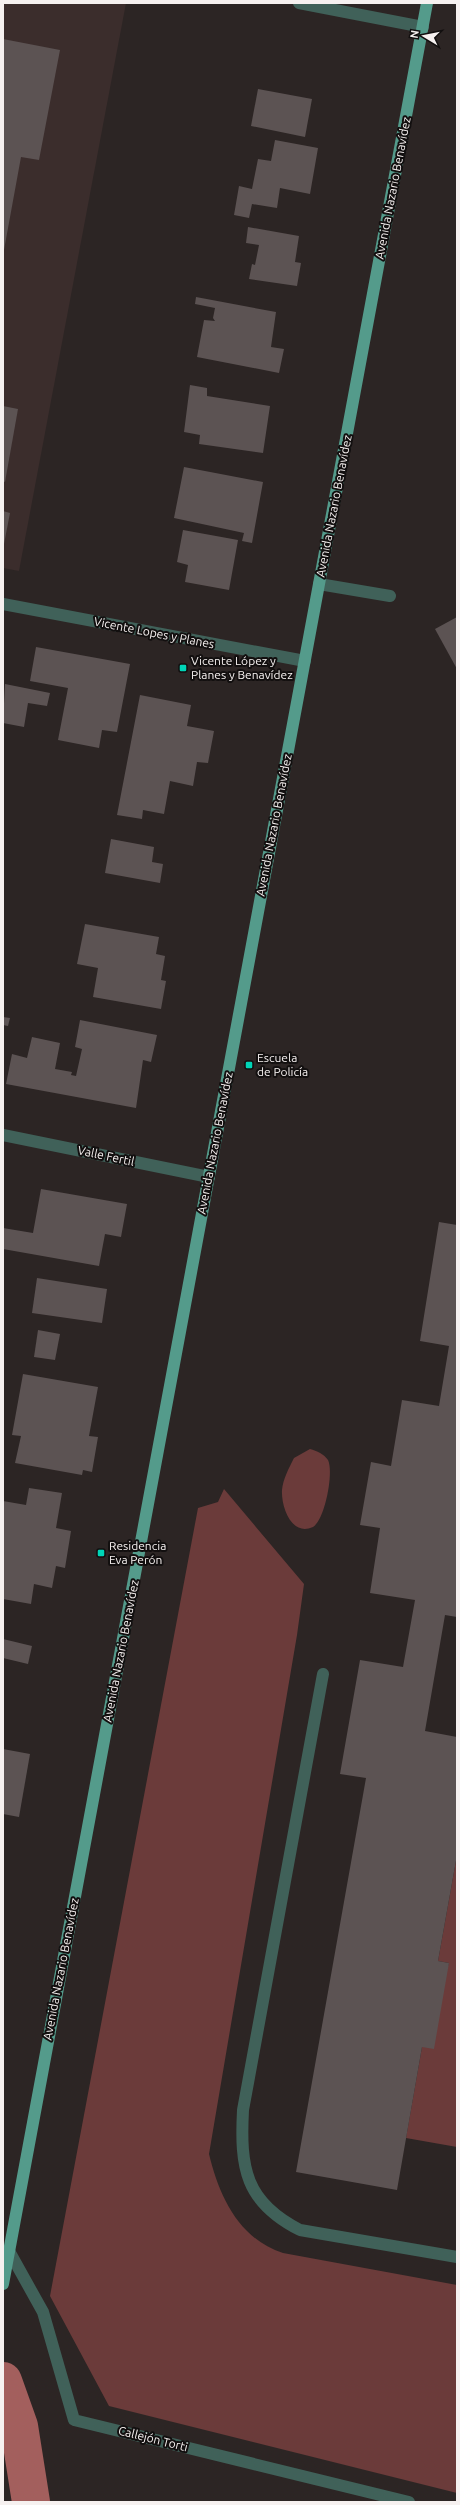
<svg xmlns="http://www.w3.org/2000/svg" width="460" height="2505" viewBox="0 0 460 2505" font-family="Ubuntu,sans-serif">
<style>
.built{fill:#3b2d2c}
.green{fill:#6b3b3a}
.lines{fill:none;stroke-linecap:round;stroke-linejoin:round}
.canal{stroke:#a35f5d;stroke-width:38}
.building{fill:#5c5353}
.lane{stroke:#406159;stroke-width:12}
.street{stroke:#406159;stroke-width:12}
.primary{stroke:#549b8b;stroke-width:12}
.poi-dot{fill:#00d5b7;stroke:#120f0f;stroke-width:1.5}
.labels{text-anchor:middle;stroke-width:4;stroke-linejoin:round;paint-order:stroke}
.street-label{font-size:12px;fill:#f6f1f0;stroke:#120f0f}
.poi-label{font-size:12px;fill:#f6f1f0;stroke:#120f0f;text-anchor:start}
</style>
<rect width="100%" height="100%" fill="#2c2524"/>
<polygon class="built" points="3,3 126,3 19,571 3,568"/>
<g class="green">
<path d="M310 1449C317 1451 324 1454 328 1460 334 1472 325 1520 313 1527 291 1537 281 1506 282 1490 283 1479 289 1468 294 1458Z"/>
<path d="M224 1489 304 1584 297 1635 209 2154C219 2196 239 2239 283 2253L457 2285V2493L109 2406 50 2296 198 1508 218 1502Z"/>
<polygon points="457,1855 457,2147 406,2138 422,2047 449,1963 438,1961"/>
</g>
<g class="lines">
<polyline class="canal" points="3,2381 19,2426 31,2502"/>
</g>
<g class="building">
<polygon points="3,39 60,50 39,160 21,157 4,250"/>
<polygon points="258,89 312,99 305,137 251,126"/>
<polygon points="275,140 318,148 310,194 280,188 277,208 252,204 249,218 234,215 239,186 252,189 258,159 271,161"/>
<polygon points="248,227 299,236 295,262 301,263 297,286 249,279 252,264 255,265 259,245 246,243"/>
<polygon points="196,297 276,312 271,347 284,349 279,373 197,357 204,320 215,321 213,318 215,308 195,304"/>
<polygon points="190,385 207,388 207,396 270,406 263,453 199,444 200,435 184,432"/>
<polygon points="3,406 18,409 5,482 3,481"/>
<polygon points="184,467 263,482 252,543 242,541 244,533 174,518"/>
<polygon points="3,511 10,513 4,544 3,543"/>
<polygon points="183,530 238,540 229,590 185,582 188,565 177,562"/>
<polygon points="457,617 457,669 435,629"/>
<polygon points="36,647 130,664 117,732 102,730 99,748 58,740 68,688 30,681"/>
<polygon points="5,684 50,693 47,706 28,703 24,727 3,723"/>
<polygon points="140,695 191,705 187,726 214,731 208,763 197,762 193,786 170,781 164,814 143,810 142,819 117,815"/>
<polygon points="111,839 154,847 152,862 163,864 160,883 105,873"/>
<polygon points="85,924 159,937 156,954 165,956 161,980 166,981 161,1009 93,997 98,968 77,964"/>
<polygon points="3,1017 10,1018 8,1026 3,1025"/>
<polygon points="80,1020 157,1035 151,1062 143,1060 136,1108 6,1084 12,1054 27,1058 32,1037 60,1043 55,1069 72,1072 71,1075 76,1076 82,1049 75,1047"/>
<polygon points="41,1189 127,1204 121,1237 105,1234 99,1266 3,1249 3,1228 33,1233"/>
<polygon points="439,1222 457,1225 457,1617 445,1615 425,1731 457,1737 457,1855 438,1961 449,1963 434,2049 422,2047 397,2190 296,2172 366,1778 340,1774 360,1660 403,1667 415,1600 370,1593 380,1528 360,1525 371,1462 391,1466 402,1400 439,1406 449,1346 420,1341"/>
<polygon points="37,1278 107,1289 102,1323 32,1313"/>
<polygon points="38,1330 60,1334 55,1360 34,1357"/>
<polygon points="23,1374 98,1387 89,1436 98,1437 92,1472 83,1470 82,1475 15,1463 21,1436 12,1435"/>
<polygon points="29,1488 62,1493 56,1528 71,1531 65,1568 56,1566 52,1588 34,1584 31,1604 3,1599 3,1501 26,1505"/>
<polygon points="3,1639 32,1646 28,1664 3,1658"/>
<polygon points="3,1749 30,1754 19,1817 3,1814"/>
</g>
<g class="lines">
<polyline class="lane" points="319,584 390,596"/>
<g class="street">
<polyline points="299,3 423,27"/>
<polyline points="3,604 305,661"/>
<polyline points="3,1135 209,1177"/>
<path d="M323 1674 243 2110C240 2168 245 2202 300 2230L457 2257"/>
<polyline points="9,2251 43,2312 74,2420 409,2502"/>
</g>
<polyline class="primary" points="3,2284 427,3"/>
</g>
<g class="poi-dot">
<rect x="179" y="664" width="8" height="8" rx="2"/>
<rect x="245" y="1061" width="8" height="8" rx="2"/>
<rect x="97" y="1549" width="8" height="8" rx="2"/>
</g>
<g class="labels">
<g class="street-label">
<text transform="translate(393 188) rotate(-79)" y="4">Avenida Nazario Benavídez</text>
<text transform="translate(334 506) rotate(-79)" y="4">Avenida Nazario Benavídez</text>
<text transform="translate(154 633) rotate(11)" y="4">Vicente Lopes y Planes</text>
<text transform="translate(274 825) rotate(-79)" y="4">Avenida Nazario Benavídez</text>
<text transform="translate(215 1143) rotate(-79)" y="4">Avenida Nazario Benavídez</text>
<text transform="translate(106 1156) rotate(12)" y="4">Valle Fertil</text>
<text transform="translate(121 1651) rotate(-79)" y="4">Avenida Nazario Benavídez</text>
<text transform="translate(61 1969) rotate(-79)" y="4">Avenida Nazario Benavídez</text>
<text transform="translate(153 2439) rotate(14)" y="4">Callejón Torti</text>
</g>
<g class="poi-label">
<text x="191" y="665">Vicente López y<tspan x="191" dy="14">Planes y Benavídez</tspan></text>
<text x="257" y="1062">Escuela<tspan x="257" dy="14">de Policía</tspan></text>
<text x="109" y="1550">Residencia<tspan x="109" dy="14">Eva Perón</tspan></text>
</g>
</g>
<rect width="460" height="2505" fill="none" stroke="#f6f1f0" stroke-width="8"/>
<g transform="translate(424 36) rotate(280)" stroke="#120f0f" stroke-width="3" paint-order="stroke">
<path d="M0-3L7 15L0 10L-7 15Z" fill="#f6f1f0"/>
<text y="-6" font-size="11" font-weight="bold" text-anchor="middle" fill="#f6f1f0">N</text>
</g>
</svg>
